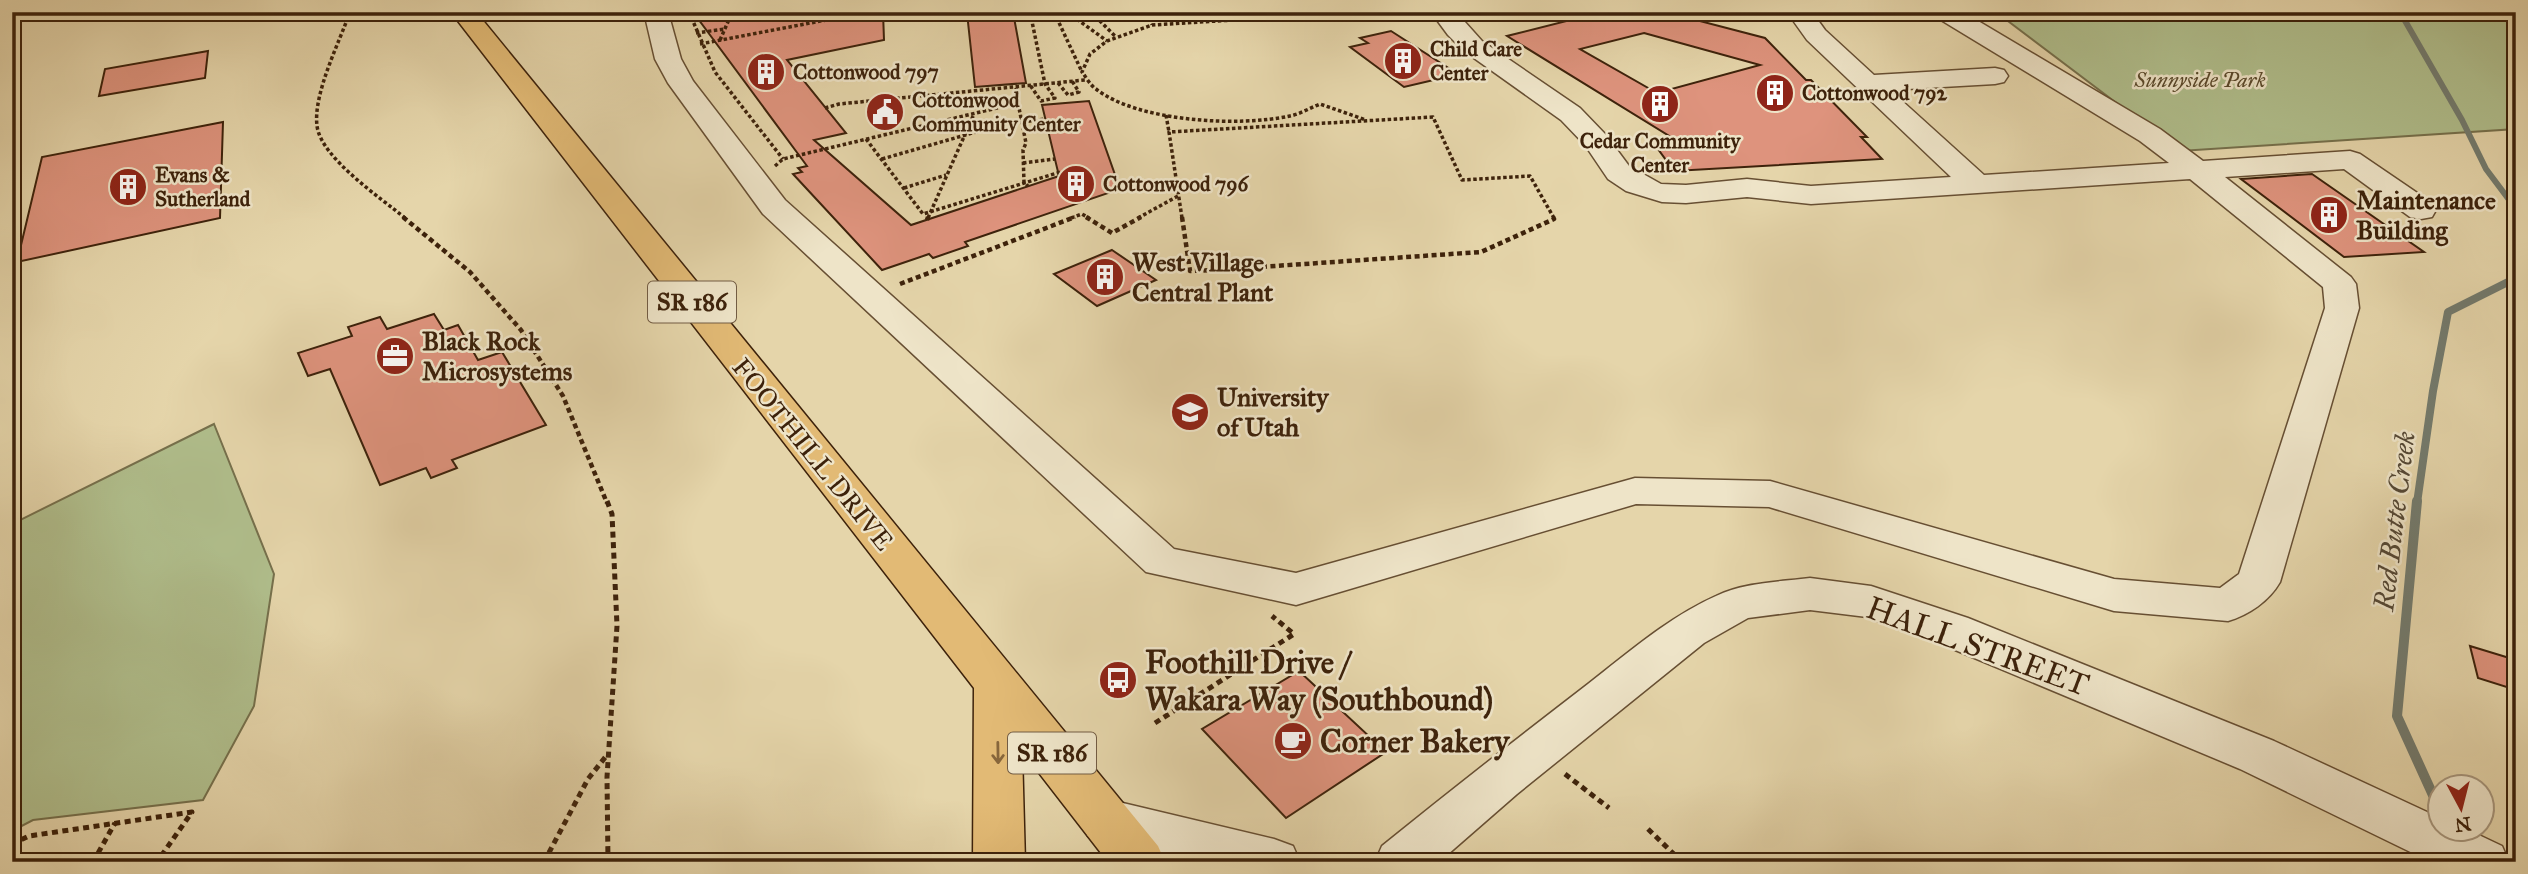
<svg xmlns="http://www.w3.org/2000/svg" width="2528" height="874" viewBox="0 0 2528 874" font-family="'IM FELL Great Primer',serif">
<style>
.green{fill:#b0be8c;stroke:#76704c;stroke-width:2}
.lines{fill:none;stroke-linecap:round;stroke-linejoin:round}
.stream-far2{stroke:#737b6e;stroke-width:6}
.stream-far1{stroke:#737b6e;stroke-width:8}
.stream{stroke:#737b6e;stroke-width:10}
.building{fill:#de937d;stroke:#3d220b;stroke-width:2;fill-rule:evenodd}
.minor-casing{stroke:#674f33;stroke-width:3}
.major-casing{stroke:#3d220b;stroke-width:3}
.path-far2{stroke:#3d220b;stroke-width:3.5;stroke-dasharray:3.5 2.5;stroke-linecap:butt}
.path-far1{stroke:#3d220b;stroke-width:4.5;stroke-dasharray:5 3.5;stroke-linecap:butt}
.path{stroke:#3d220b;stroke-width:5;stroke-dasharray:6 4.5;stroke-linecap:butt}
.minor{fill:#eee4c8;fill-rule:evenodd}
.major{fill:#e2ba75;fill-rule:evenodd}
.oneway{stroke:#87663b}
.labels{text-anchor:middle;stroke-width:5;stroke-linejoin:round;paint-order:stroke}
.far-poi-label{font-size:21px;font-weight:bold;fill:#3d220b;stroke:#eee4c8;text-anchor:start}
.far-park-label{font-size:21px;font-style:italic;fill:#5a492b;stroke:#eee4c8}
.shield{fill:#eee4c8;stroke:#725c44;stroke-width:2}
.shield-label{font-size:24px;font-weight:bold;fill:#3d220b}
.poi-label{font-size:26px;font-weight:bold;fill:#3d220b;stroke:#eee4c8;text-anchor:start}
.street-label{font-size:26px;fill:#3d220b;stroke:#eee4c8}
.water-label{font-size:28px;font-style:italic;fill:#544734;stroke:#eee4c8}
.near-street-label{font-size:32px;fill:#3d220b;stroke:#eee4c8}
.near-poi-label{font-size:32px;font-weight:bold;fill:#3d220b;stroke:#eee4c8;text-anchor:start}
</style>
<rect width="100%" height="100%" fill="#e5d5aa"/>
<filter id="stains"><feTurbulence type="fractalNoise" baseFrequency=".00286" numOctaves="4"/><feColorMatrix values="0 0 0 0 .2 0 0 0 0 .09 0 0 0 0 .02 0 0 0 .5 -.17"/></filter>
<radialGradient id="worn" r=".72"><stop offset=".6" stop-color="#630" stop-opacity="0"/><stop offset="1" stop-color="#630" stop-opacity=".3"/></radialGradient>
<g class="green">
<polygon points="1996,12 2516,12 2516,129 2180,151"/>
<polygon points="214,424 274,574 254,706 203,800 33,820 12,831 12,524"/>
</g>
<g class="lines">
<polyline class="stream-far2" points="2400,12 2462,120 2486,169 2516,209"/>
<polyline class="stream-far1" points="2417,503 2433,391 2448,312 2516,278"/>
<polyline class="stream" points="2417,501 2397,716 2437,804"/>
</g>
<g class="building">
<polygon points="693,12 883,12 884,40 787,60 846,133 814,140 911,225 1059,176 1042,105 1089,101 1120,189 965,242 968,246 933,258 929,254 882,270 793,174 802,172 798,168 807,166"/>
<polygon points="982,12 1013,12 1026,83 975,87 967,13"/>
<path d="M1602 12H1691L1692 19 1765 38 1806 80H1811L1867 137H1861L1882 159 1674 171 1658 149 1687 147 1507 36ZM1644 33 1760 65 1657 93 1580 49Z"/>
<polygon points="1391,31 1453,71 1450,72 1455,75 1404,87 1350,47 1368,43 1360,38"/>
<polygon points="208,51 205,78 99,96 105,69"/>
<polygon points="223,122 220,218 17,262 42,157"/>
<polygon points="2312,174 2424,252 2344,257 2241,179"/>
<polygon points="1112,250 1156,280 1097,306 1054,274"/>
<polygon points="434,314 444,330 458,325 478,360 502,352 546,425 452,460 457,468 431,478 426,468 380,485 330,369 308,376 298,353 352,336 348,327 380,317 387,329"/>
<polygon points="2470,646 2516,660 2516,690 2478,678"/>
<polygon points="1299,671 1386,752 1286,818 1202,729"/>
</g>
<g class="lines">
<defs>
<g id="minor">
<path d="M644 12H668L681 59 693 81 785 200 1174 549 1296 573 1635 478 1770 481 2114 579 2220 588 2239 574 2325 308 2323 287 2190 179 1811 204 1747 197 1686 203 1662 202 1626 191 1608 179 1585 145 1561 120 1464 51 1448 35 1431 12H1456L1482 41 1580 108 1606 135 1629 166 1661 184 1686 185 1747 179 1811 186 1951 177 1807 40 1787 12H1812L1825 30 1874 75 1995 68 2004 70 2008 76 2004 82 1995 84 1890 90 1984 175 2169 163 2140 141 1936 17 1933 12H1963L2160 129 2203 161 2350 151 2360 154 2432 203 2436 210 2432 217 2421 219 2410 217 2344 169 2225 177 2351 277 2356 284 2359 308 2280 582C2269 601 2249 615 2228 621L2114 611 1769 507 1636 504 1296 605 1146 572 763 214 668 83 655 59Z"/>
<path d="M1810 578 1871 586 1968 618 2274 741 2440 818V828H2464L2502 846 2509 862H2431L2240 769 1936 642 1867 617 1810 610 1748 618 1704 643 1517 794 1439 862H1375L1382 846C1450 791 1519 737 1588 684 1629 652 1669 617 1716 596 1745 582 1779 582 1810 578Z"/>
<polygon points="1106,799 1274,839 1293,846 1300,862 1182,862 1088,836 1080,821 1088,806"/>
</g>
<polygon id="major" points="451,12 476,12 1158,846 1165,862 1108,862 1022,751 1025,862 973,862 974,688"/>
</defs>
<use href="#minor" class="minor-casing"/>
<use href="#major" class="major-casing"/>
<g class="path-far2">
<path d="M350 12C339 43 313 94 317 126 321 158 381 198 405 218"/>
<polyline points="689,12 715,72 783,159"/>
<polyline points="1030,12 1045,84 1055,98 1041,101 1030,85"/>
<polyline points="1054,12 1082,72"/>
<polyline points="1067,12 1107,41"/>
<polyline points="1091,12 1116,37"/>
<polyline points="1150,12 1152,25"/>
<path d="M1365 12 1152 25 1107 41 1090 54 1082 72C1086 77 1090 85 1096 89 1138 122 1239 127 1290 116 1300 114 1310 108 1320 104L1366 120"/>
<polyline points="12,15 32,12"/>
<polyline points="895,18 897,12"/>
<polyline points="696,33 725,29"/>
<polyline points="720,40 731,15"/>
<polyline points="700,44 868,12"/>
<polyline points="1058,83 1068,95 1079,92 1072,81"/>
<polyline points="1018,103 1026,143 1023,150 1024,183 1028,186"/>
<polyline points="825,108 839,104 1085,80"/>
<polyline points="1166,115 1169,132"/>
<polyline points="1022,122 1045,119"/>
<polyline points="866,139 923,214 1067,170"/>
<polyline points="882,159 1021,119"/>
<polyline points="1023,163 1055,159"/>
<polyline points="775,166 783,159 1018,103 1016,87"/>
<polyline points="904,188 946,175"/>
<polyline points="928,218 974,114"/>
<polyline points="1071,218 1082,214 1089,218"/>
<polyline points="1138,218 1178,196"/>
<polyline points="1182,218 1169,132 1433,117 1462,180 1530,176 1554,218"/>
</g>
<g class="path-far1">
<polyline points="403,217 470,272 521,330 563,396 607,503"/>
<polyline points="1086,217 1112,233 1141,217"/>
<polyline points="1182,217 1190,271 1214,270"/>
<polyline points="927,220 928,217"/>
<polyline points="1245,268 1481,252 1554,219 1553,217"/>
<polyline points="900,284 1075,217"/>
</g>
<g class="path">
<polyline points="607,501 612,514 617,626 607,777 608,862"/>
<polyline points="1155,723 1294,634 1272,616"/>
<polyline points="1565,774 1609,808"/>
<polyline points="1648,829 1682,862"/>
<polyline points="12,844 29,836 192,812 157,862"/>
<polyline points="93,862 115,823"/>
<polyline points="544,862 588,779 607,755"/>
</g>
<use href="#minor" class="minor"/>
<use href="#major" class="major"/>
</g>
<defs><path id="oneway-shaft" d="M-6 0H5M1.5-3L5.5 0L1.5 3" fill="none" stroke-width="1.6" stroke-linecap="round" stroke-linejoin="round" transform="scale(1.75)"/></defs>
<use class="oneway" href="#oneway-shaft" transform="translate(998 753) rotate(89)"/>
<defs>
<symbol id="building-disc" viewBox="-11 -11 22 22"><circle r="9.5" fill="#8f2418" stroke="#eee4c8"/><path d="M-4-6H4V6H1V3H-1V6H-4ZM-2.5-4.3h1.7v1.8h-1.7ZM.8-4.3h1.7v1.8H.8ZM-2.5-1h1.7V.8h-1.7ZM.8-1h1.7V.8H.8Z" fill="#fff"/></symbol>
<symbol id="civic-disc" viewBox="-11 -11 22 22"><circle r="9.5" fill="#8f2418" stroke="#eee4c8"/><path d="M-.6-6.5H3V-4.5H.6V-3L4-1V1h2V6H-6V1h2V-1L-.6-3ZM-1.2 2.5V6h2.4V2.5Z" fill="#fff"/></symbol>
<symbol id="office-disc" viewBox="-11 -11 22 22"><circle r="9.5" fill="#8f2418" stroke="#eee4c8"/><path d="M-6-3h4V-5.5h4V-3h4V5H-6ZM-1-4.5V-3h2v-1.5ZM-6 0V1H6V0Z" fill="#fff"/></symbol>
<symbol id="university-disc" viewBox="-11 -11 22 22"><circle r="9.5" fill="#8f2418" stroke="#eee4c8"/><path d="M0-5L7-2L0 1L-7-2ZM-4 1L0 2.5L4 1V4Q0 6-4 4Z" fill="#fff"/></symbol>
<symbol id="bus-disc" viewBox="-11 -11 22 22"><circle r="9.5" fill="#8f2418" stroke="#eee4c8"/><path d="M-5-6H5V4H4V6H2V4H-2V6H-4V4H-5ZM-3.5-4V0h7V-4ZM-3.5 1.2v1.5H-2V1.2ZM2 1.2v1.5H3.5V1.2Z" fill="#fff"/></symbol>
<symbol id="cafe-disc" viewBox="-11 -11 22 22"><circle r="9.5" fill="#8f2418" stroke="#eee4c8"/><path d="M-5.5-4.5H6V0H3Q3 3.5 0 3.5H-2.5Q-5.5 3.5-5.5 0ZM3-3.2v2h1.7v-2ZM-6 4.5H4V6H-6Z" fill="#fff"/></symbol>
</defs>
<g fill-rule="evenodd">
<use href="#building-disc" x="1381" y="39" width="44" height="44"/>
<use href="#building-disc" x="744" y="50" width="44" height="44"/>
<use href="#building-disc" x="1753" y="71" width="44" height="44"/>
<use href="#building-disc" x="1638" y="82" width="44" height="44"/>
<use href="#civic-disc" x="863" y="90" width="44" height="44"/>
<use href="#building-disc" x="1054" y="162" width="44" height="44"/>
<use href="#building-disc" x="106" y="165" width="44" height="44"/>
<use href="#building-disc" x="2307" y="193" width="44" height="44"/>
<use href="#building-disc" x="1083" y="255" width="44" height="44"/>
<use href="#office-disc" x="373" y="334" width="44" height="44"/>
<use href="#university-disc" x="1168" y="390" width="44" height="44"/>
<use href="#bus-disc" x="1096" y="658" width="44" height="44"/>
<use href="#cafe-disc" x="1271" y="719" width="44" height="44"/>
</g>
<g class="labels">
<g class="far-poi-label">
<text x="1430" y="56">Child Care<tspan x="1430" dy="24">Center</tspan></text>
<text x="793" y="79">Cottonwood 797</text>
<text x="1802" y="100">Cottonwood 792</text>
<text x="912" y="107">Cottonwood<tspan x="912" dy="24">Community Center</tspan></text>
<text x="1660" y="148" text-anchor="middle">Cedar Community<tspan x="1660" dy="24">Center</tspan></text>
<text x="155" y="182">Evans &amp;<tspan x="155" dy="24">Sutherland</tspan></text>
<text x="1103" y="191">Cottonwood 796</text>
</g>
<g class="far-park-label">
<text x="2200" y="87">Sunnyside Park</text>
</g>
<g class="shield">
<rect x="648" y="281.5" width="88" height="41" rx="5"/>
<rect x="1008" y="732.5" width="88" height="41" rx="5"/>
</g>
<g class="shield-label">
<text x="692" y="310">SR 186</text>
<text x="1052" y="761">SR 186</text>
</g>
<g class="poi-label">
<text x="2356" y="209">Maintenance<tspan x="2356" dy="30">Building</tspan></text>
<text x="1132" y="271">West Village<tspan x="1132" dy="30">Central Plant</tspan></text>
<text x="422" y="350">Black Rock<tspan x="422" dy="30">Microsystems</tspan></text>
<text x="1217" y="406">University<tspan x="1217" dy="30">of Utah</tspan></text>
</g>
<g class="street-label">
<text transform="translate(813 454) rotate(51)" y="9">FOOTHILL DRIVE</text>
</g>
<g class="water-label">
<text transform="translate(2394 521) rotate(-83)" y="10">Red Butte Creek</text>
</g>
<g class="near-street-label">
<text transform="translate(1978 646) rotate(20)" y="11">HALL STREET</text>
</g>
<g class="near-poi-label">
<text x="1145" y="673">Foothill Drive /<tspan x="1145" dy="37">Wakara Way (Southbound)</tspan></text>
<text x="1320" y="752">Corner Bakery</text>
</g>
</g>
<rect width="2528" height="874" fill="none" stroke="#e5d5aa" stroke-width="42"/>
<rect x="14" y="14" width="2500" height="846" fill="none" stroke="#3d220b" stroke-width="3.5"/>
<rect x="21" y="21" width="2486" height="832" fill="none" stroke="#3d220b" stroke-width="2"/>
<g transform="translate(2461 808) rotate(173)"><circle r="33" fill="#eee4c8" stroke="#a7967c" stroke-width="2"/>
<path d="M0-5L12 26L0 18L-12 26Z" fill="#8f2418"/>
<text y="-10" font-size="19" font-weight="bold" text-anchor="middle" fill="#3d220b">N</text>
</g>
<rect width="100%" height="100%" filter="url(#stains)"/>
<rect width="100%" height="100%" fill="url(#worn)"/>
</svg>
